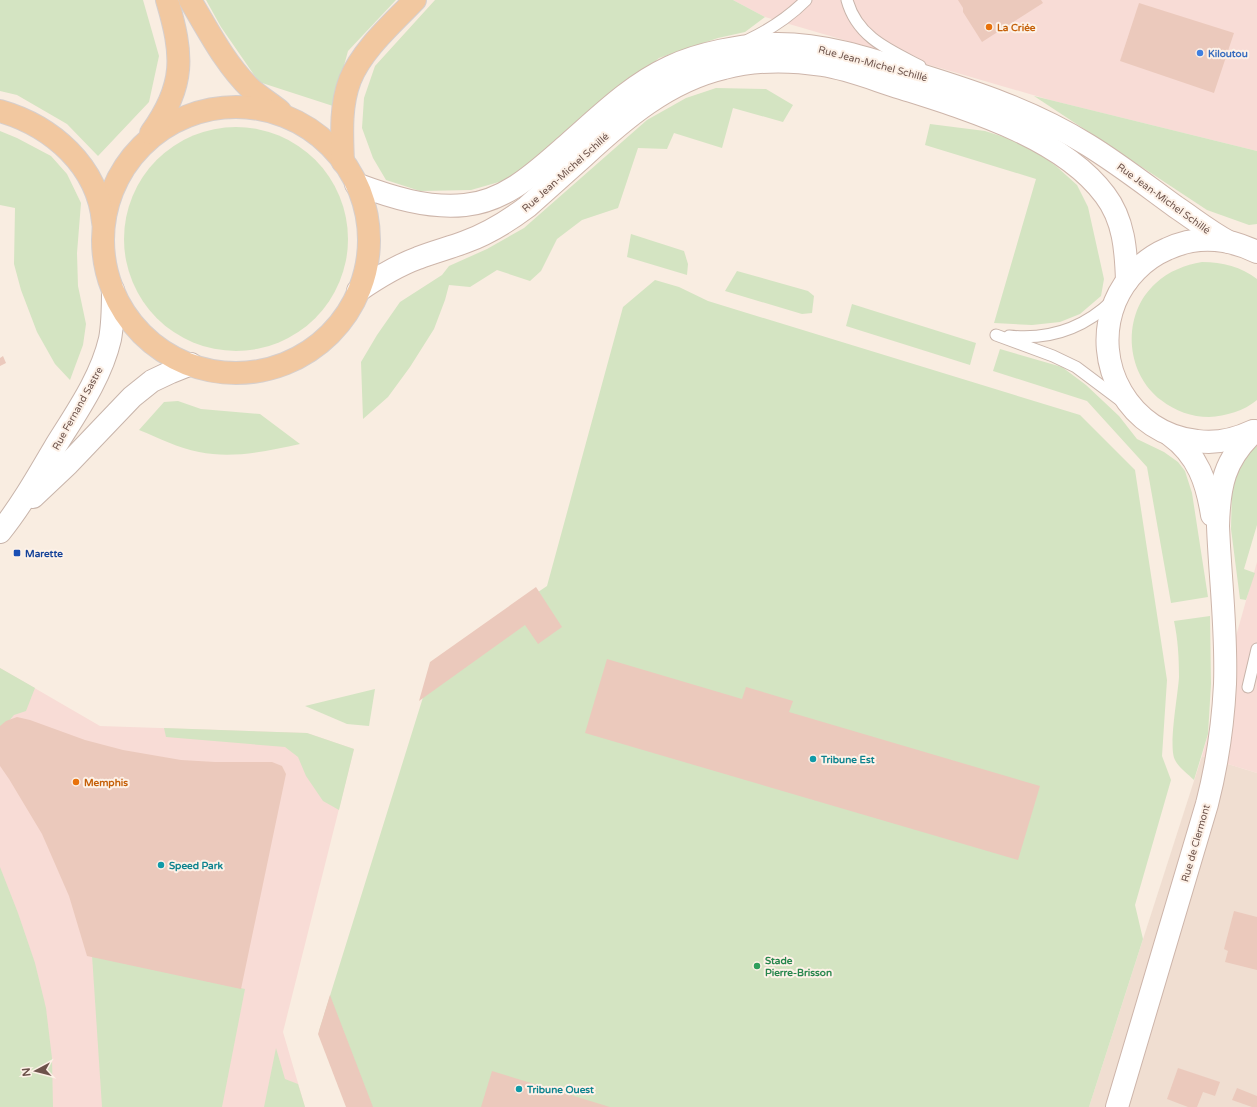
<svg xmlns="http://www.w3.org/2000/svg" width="1257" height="1107" viewBox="0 0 1257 1107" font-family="'Varela Round',sans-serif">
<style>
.residential{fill:#f0ded1}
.commercial{fill:#f8dcd6}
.green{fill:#d4e4c2}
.building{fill:#ebc9bc}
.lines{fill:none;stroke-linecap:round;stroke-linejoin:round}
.lane-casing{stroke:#c8b4aa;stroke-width:13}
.street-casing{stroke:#c8b4aa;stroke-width:24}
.secondary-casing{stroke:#cdb5aa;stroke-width:24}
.primary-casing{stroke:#d6cfcd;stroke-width:24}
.lane{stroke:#fff;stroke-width:11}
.street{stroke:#fff;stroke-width:22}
.secondary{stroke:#fff;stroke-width:22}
.primary{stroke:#f2c8a0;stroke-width:22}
.food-dot{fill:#e8710a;stroke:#fdf1e7;stroke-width:1.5}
.shop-dot{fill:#3f7fe0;stroke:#fdf1e7;stroke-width:1.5}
.transit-dot{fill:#1a4fb4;stroke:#fdf1e7;stroke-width:1.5}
.culture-dot{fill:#0f9aa8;stroke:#fdf1e7;stroke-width:1.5}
.leisure-dot{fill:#2e9e5b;stroke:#fdf1e7;stroke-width:1.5}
.labels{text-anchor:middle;stroke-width:4;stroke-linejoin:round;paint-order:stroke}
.food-label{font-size:10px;font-weight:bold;fill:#c56008;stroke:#fdf1e7;text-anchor:start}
.shop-label{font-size:10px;font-weight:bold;fill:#366cbe;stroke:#fdf1e7;text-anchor:start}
.street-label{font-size:10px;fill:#6d534b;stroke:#fdf1e7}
.transit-label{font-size:10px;font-weight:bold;fill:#164399;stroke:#fdf1e7;text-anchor:start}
.culture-label{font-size:10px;font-weight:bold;fill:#0d838f;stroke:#fdf1e7;text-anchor:start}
.leisure-label{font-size:10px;font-weight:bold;fill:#27864d;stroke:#fdf1e7;text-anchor:start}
</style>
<rect width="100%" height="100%" fill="#f9ede1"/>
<polygon class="residential" points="1202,756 1257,773 1257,1107 1089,1107"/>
<g class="commercial">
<polygon points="733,0 1257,0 1257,151 1050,100 765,17"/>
<polygon points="1257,562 1257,773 1202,756"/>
<polygon points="0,668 100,726 307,733 354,749 283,1032 305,1107 0,1107"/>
</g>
<g class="green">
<polygon points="0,0 143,0 159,56 149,102 98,156 67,124 17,95 0,91"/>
<polygon points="206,0 396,0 348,51 333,106 259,82 221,27"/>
<polygon points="435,0 733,0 765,17 745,32 718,38 659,58 547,151 506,180 471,190 420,191 386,180 373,158 362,128 364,98 375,66"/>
<polygon points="716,88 766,89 793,105 783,122 733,108 722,148 674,133 667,149 638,148 618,208 582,220 557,239 541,271 530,281 497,270 470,287 449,285 445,300 434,329 410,367 388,397 363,419 361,362 377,335 400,302 442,275 449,266 487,249 524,228 647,120 686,98"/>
<polygon points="1034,96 1257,151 1257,224 1249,225 1207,210"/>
<polygon points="930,124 985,131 1026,144 1056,166 1077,185 1088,207 1104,279 1101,296 1080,314 1060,322 1032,325 994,323 1036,179 925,145"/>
<circle cx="236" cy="239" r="112"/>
<polygon points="0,131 17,138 51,156 67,174 81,203 77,253 78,286 86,324 83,345 70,380 55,364 37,332 21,290 14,264 15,208 0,205"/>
<polygon points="631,234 684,251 688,264 687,275 627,257"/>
<path d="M1202 262C1223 262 1241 267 1257 279V400C1244 411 1226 416 1209 417 1192 417 1175 411 1161 400 1125 373 1121 314 1156 283 1169 271 1185 265 1202 262Z"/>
<polygon points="737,271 808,291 814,296 812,313 802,314 725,291"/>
<polygon points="655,280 679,287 708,301 1080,415 1135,470 1167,680 1162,756 1171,780 1135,905 1143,939 1089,1107 347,1107 319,1031 434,662 547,586 623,307"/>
<polygon points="852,304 976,343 970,365 846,326"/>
<polygon points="1000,349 1062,367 1086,385 1119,416 1137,439 1164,452 1178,462 1185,471 1192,493 1208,597 1171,603 1147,467 1087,401 993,371"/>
<path d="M178 401 201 409 260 414 300 444C267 451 233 459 199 452 178 448 159 438 139 430L164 402Z"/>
<polygon points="1257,445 1257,525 1244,569 1255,573 1246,600 1240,599 1231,529 1232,486 1242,461"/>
<path d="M1210 616 1211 684 1208 734 1194 780C1188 774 1179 768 1175 760 1168 747 1178 695 1179 677 1179 658 1178 640 1174 621Z"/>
<polygon points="0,668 35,688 26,711 14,715 0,731"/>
<polygon points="375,689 369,726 347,724 305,706"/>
<polygon points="164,728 307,733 354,749 339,810 323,801 306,776 298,757 285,747 166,737"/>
<polygon points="0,867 18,913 35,963 46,1008 52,1058 53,1107 0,1107"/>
<polygon points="92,955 245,989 222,1107 102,1107"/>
<polygon points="276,1048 285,1079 298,1084 305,1107 264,1107"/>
</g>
<g class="building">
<polygon points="958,0 1041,0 1043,3 982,42 963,12 963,8"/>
<polygon points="1139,3 1234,33 1214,93 1120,61"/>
<polygon points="3,356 6,363 0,366 0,358"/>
<polygon points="536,587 562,627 538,644 525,625 419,701 430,662"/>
<polygon points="607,659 742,699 746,687 793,701 789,712 1040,786 1018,860 585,733"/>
<polygon points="17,717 30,720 85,740 123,750 181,760 215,762 272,762 282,766 286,774 241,989 87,956 69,896 42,834 9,779 0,766 0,726 6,721"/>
<polygon points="1234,911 1257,917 1257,970 1225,962 1228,951 1224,949"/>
<polygon points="330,995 373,1107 346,1107 318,1034"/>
<polygon points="1178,1068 1220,1082 1215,1096 1203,1092 1197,1107 1188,1107 1167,1099"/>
<polygon points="492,1071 610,1107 481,1107"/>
<polygon points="1237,1088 1257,1096 1257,1107 1252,1107 1232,1100"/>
</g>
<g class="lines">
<defs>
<g id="lane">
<path d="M847 0C857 37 889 50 920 66"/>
<path d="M748 40C769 30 789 17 806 0"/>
<polyline points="996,335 1053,356 1076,367 1120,400"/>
<path d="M1009 336C1048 340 1083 329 1112 301"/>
<polyline points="1248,687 1257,649"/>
</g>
<g id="street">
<polyline points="33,497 68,464 132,397 152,381 171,372 191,364"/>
<path d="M0 532C21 506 38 476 55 447 76 413 101 378 110 339 113 323 113 306 113 290"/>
</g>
<g id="secondary">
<path d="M356 184C391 197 428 209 465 205 507 201 538 170 568 144 600 116 631 85 670 67 699 53 742 45 774 44 823 43 871 59 917 74 978 93 1033 111 1088 145 1119 164 1147 186 1176 207 1194 219 1210 232 1229 242"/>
<path d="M358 291C377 278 396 266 418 258 433 252 449 248 465 242 487 234 507 222 527 207 545 191 564 174 583 157 624 119 668 81 724 68 755 60 790 60 822 65 849 69 875 80 901 88 967 109 1062 137 1105 195 1124 220 1126 250 1127 281"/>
<path d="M1253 431C1236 439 1217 444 1197 441 1130 434 1090 364 1115 302 1125 278 1144 259 1167 249 1197 235 1228 238 1257 252"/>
<path d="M1170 435C1198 455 1207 483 1212 515"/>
<path d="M1117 1107 1207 804C1217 765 1223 725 1225 684 1227 631 1220 578 1218 526 1219 486 1224 459 1255 431"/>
</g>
<g id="primary">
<path d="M190 0C208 30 225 64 251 89 260 97 270 103 280 111"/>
<circle cx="236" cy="240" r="133"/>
<path d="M0 111C52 126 98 166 103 222"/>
<path d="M151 133C186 85 183 54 167 0"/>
<path d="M343 162C342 135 340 106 350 80 362 50 392 24 415 0"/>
</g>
</defs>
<use href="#lane" class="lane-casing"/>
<use href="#street" class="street-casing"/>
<use href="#secondary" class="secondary-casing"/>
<use href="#primary" class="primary-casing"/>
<use href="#lane" class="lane"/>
<use href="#street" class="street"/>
<use href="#secondary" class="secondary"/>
<use href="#primary" class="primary"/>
</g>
<g class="food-dot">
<circle cx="989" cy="27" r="4"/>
<circle cx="76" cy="782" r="4"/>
</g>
<circle class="shop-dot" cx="1200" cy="53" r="4"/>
<rect class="transit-dot" x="13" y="549" width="8" height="8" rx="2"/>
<g class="culture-dot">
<circle cx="813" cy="759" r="4"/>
<circle cx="161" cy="865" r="4"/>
<circle cx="519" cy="1089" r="4"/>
</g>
<circle class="leisure-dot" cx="757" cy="966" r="4"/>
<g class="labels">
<g class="food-label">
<text x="997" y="31">La Criée</text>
<text x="84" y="786">Memphis</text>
</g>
<g class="shop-label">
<text x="1208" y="57">Kiloutou</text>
</g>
<g class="street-label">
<text transform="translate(873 63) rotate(15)" y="4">Rue Jean-Michel Schillé</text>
<text transform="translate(565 172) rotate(-42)" y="4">Rue Jean-Michel Schillé</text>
<text transform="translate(1164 198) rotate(36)" y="4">Rue Jean-Michel Schillé</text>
<text transform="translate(77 408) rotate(-61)" y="4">Rue Fernand Sastre</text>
<text transform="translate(1195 843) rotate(-74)" y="4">Rue de Clermont</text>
</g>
<g class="transit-label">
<text x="25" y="557">Marette</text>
</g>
<g class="culture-label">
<text x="821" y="763">Tribune Est</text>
<text x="169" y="869">Speed Park</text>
<text x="527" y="1093">Tribune Ouest</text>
</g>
<g class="leisure-label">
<text x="765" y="964">Stade<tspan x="765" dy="12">Pierre-Brisson</tspan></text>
</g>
</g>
<g transform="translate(36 1071) rotate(263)" stroke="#fdf1e7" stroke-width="3" paint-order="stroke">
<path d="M0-3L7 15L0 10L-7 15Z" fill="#6d534b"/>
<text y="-6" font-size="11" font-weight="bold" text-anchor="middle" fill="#6d534b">N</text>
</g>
</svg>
